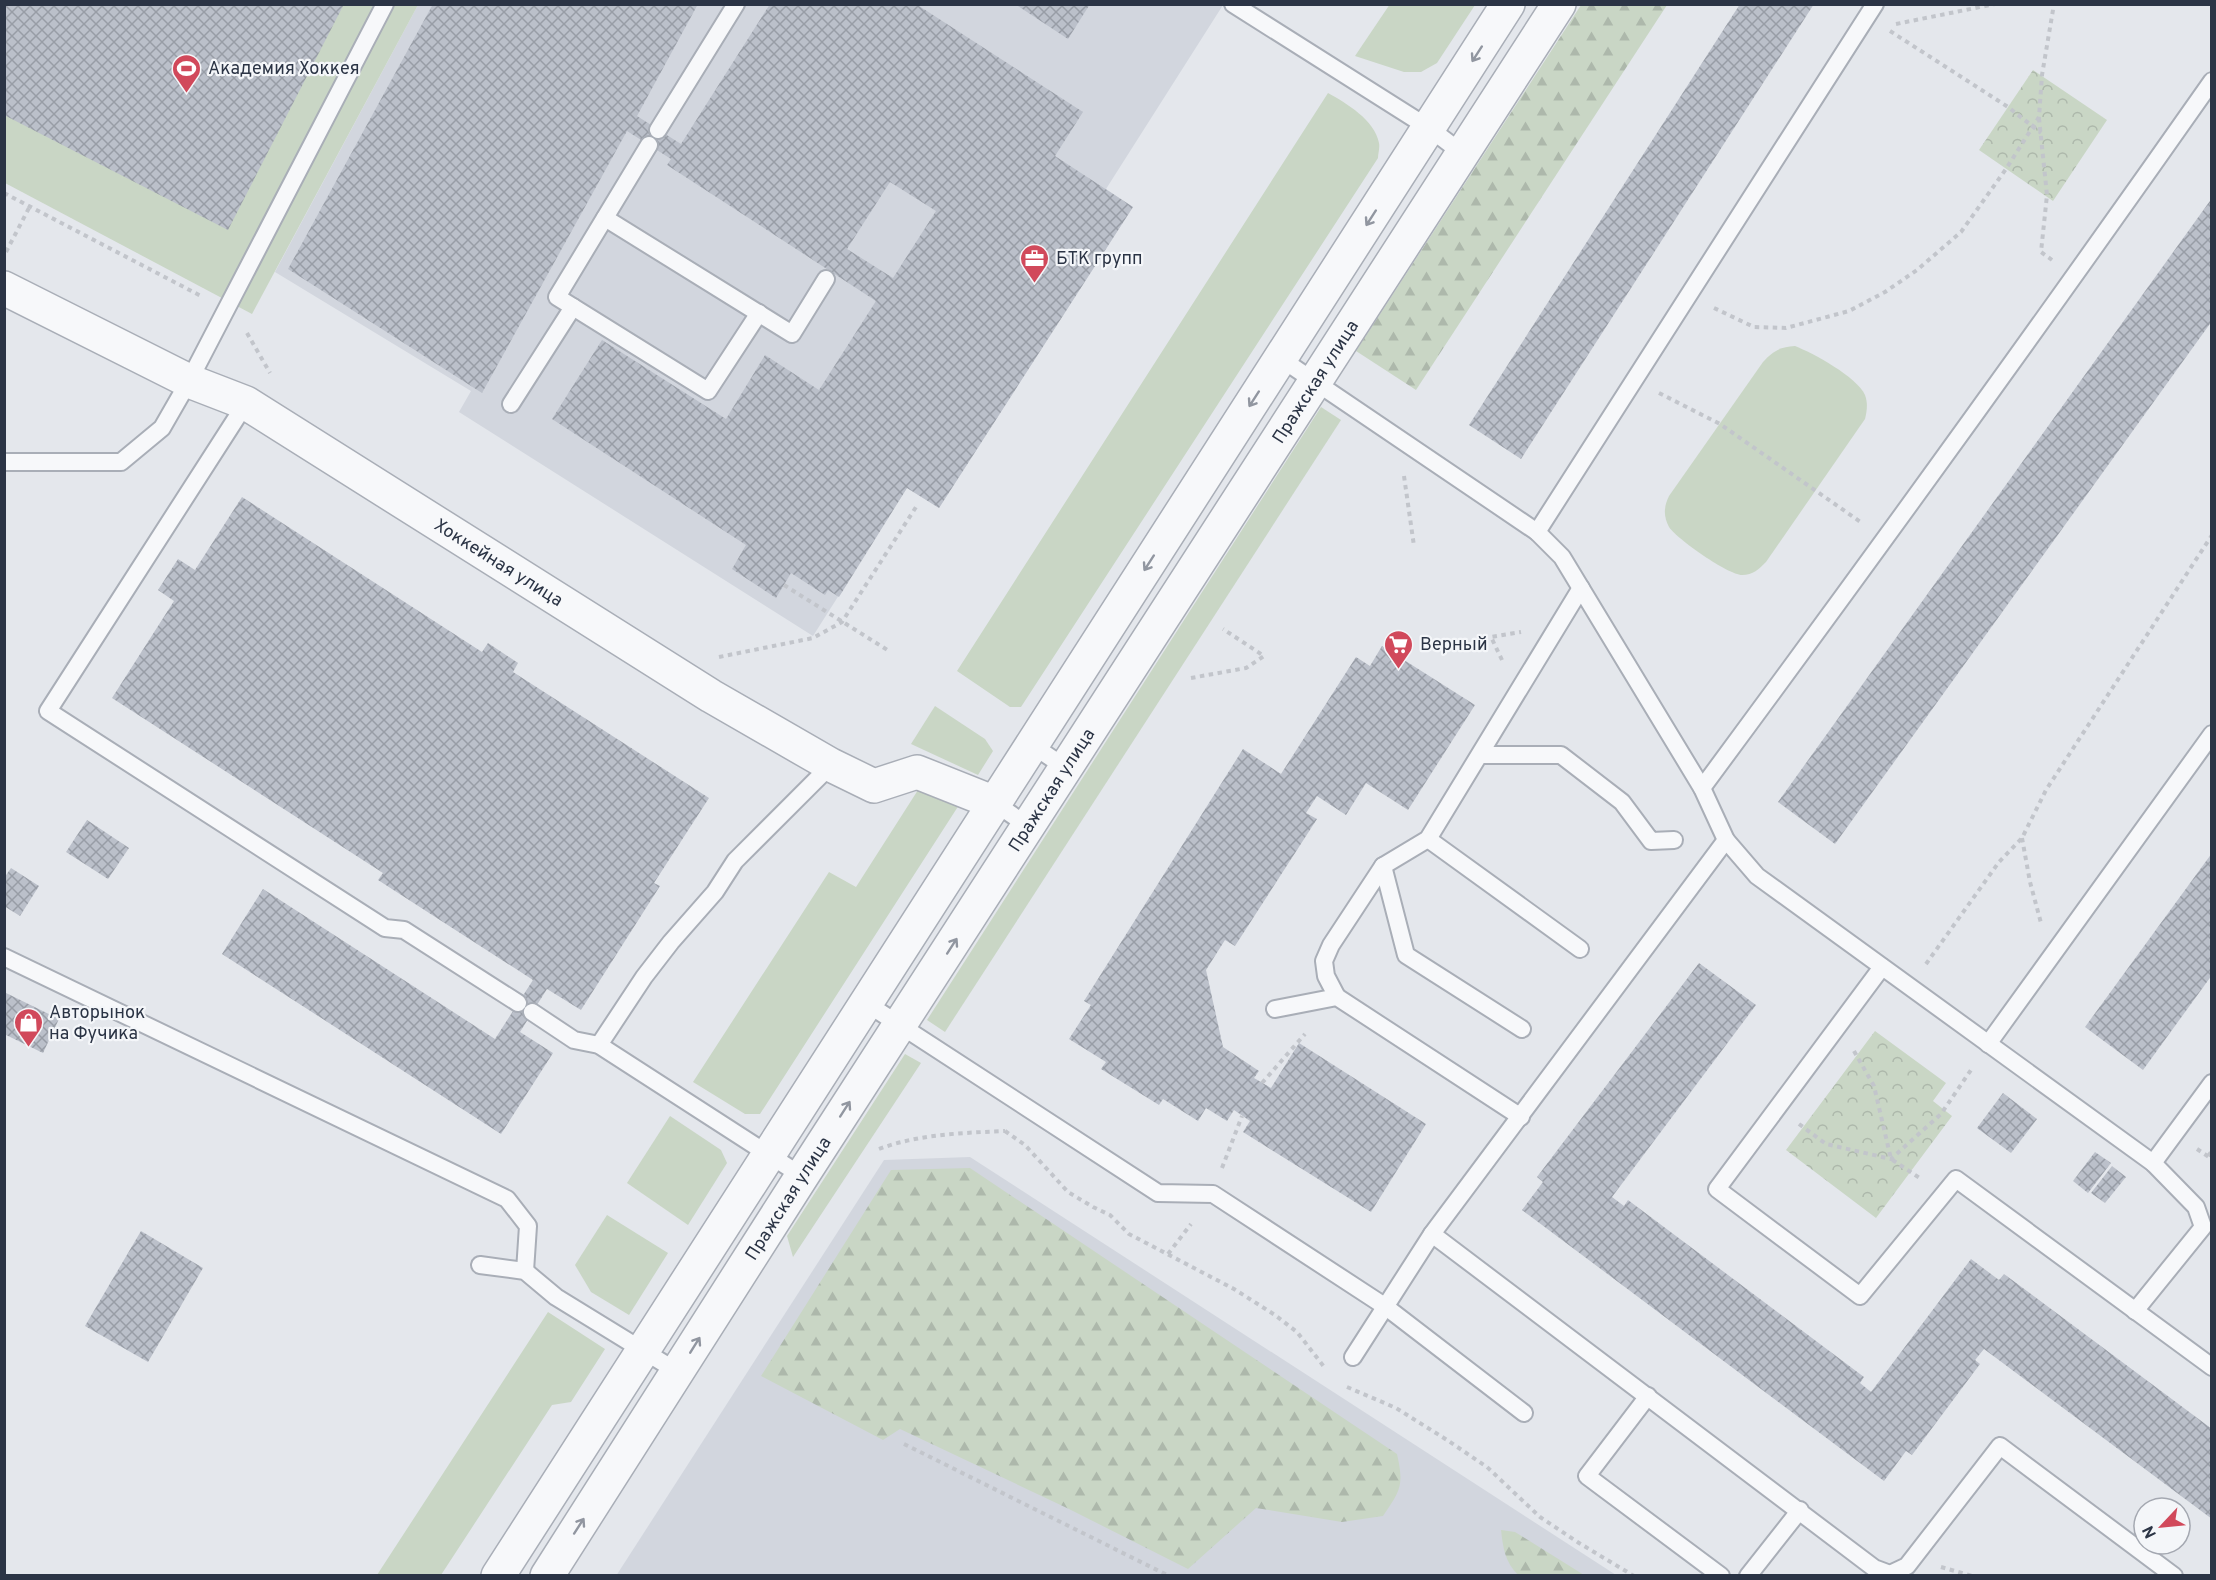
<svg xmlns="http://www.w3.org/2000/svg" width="2216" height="1580" viewBox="0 0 2216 1580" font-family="Overpass,sans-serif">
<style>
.built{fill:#d2d6de}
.grass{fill:#c9d6c5}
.forest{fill:url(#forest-firs)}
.park{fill:url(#park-crowns)}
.building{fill:url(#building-cross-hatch);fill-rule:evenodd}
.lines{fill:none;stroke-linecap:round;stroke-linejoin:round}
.lane-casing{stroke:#a9aeb7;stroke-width:20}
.street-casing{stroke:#a9aeb7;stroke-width:36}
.path{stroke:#c2c5cb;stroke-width:4;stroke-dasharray:4.5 4.5;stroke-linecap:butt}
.lane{stroke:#f7f8fa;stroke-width:16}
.street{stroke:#f7f8fa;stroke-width:33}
.oneway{stroke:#9196a0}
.labels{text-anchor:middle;stroke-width:4.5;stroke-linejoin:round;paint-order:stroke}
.poi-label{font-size:18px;fill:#2b3445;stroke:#f4f6f9;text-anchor:start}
.street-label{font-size:18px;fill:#2b3445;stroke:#f4f6f9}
</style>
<defs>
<pattern id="forest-firs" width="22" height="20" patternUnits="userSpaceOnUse" patternTransform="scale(1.5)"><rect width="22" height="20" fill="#c9d6c5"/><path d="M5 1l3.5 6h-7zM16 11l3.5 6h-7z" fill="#adb8ab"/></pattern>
<pattern id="park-crowns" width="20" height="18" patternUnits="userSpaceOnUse" patternTransform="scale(1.5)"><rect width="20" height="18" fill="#c9d6c5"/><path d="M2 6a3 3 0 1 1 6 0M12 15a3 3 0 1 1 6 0" fill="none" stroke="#adb8ab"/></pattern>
<pattern id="building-cross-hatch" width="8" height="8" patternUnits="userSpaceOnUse" patternTransform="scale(1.5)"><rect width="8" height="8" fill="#bbc0ca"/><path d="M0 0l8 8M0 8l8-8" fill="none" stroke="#989da6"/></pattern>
</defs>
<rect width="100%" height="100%" fill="#e4e7ec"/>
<g class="built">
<polygon points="418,5 1223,5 1106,189 1133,207 939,508 907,488 813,636 459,412 471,391 275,272"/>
<polygon points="970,1157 1616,1575 616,1576 884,1160"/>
</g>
<g class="grass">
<polygon points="1390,4 1475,4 1475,5 1437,63 1421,72 1404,72 1355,56"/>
<polygon points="4,5 418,5 252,314 5,183"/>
<path d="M1328 93C1346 103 1375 120 1379 143 1380 148 1378 154 1378 158L1021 707H1010L957 671Z"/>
<path d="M1795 346C1813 353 1857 377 1865 395 1868 403 1867 411 1865 419L1766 562C1759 569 1753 575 1742 575 1728 575 1677 539 1669 527 1663 516 1664 506 1669 496L1763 362C1773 351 1780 347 1795 346Z"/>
<polygon points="1321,407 1341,420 945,1032 927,1020"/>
<polygon points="935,706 985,739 993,751 978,775 911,744"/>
<polygon points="918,790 959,805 760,1114 745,1114 693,1082 829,872 856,887"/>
<polygon points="905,1054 921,1063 793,1257 787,1236"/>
<polygon points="670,1116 721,1150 727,1163 688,1225 627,1183"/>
<polygon points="607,1215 668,1253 629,1315 591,1292 575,1265"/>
<polygon points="548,1312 605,1349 571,1402 552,1405 441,1575 377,1575"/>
</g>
<g class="forest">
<polygon points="1581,5 1667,5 1416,390 1356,351"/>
<path d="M970 1168 1397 1454C1404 1485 1401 1490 1383 1516L1342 1522 1256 1508 1188 1569 1069 1509 900 1429 883 1440 761 1376 891 1170Z"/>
<path d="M1501 1530 1515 1532 1584 1575H1518C1505 1562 1503 1548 1501 1530Z"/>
</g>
<g class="park">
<polygon points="2033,70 2107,120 2053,201 1979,150"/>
<polygon points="1875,1031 1946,1083 1933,1101 1952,1116 1876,1218 1786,1150"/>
</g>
<g class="building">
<polygon points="4,4 344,4 228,230 4,115"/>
<path d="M433 4H698L637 116 681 144 770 4H916L1083 112 1055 156 1133 207 939 508 907 488 839 597 828 590 825 595 791 573 776 598 732 569 746 545 552 419 602 340 726 419 765 355 819 390 876 301 667 165 671 159 627 131 482 393 288 269ZM890 182 936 211 893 278 847 249Z"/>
<polygon points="1015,4 1090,4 1068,39"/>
<polygon points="1740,4 1814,4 1521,459 1469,425"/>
<polygon points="2212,198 2212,321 1835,844 1778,802"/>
<polygon points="242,497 482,652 488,643 518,663 513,672 709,798 654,883 660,886 581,1010 547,989 520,1032 553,1053 501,1134 222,954 263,889 495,1039 533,980 378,880 383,873 112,698 174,601 158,590 178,559 195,570"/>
<polygon points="1382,646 1475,705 1408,810 1366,783 1346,815 1317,796 1306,813 1317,819 1235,946 1225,940 1206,970 1223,1047 1259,1071 1254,1078 1271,1088 1299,1043 1426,1124 1371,1212 1243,1132 1250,1121 1234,1110 1227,1121 1206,1108 1198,1121 1163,1099 1159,1105 1101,1069 1106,1062 1069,1039 1091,1005 1084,1001 1243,749 1281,774 1356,657 1370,666"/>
<polygon points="87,820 129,848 108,879 66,852"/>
<polygon points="2212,853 2212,975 2143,1070 2085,1027"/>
<polygon points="11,868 39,886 20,916 4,906 4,878"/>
<polygon points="1699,963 1756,1005 1612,1197 1624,1206 1628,1200 1864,1377 1860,1383 1871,1392 1971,1259 1999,1280 2004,1274 2212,1429 2212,1519 1984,1349 1975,1360 1980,1364 1912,1455 1906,1451 1884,1481 1522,1210 1543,1182 1537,1177"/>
<polygon points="4,992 59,1019 43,1053 4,1034"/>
<polygon points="2003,1093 2037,1119 2011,1153 1977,1128"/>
<polygon points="2095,1152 2111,1163 2088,1193 2073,1181"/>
<polygon points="2112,1166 2126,1177 2105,1203 2091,1193"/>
<polygon points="141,1231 203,1268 148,1362 85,1326"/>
</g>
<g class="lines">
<defs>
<g id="lane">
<polyline points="1233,4 1429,128 1462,153"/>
<polyline points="658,130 736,4"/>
<polyline points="649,145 557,297 708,391 759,313"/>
<polyline points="605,218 792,334 826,279"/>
<polyline points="1280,358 1537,532 1562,557 1702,788 1726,840 1757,876 2153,1163 2196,1207 2203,1227 2135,1311"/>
<polyline points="246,403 48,711 385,928 404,930 518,1003"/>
<polyline points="511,404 573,307"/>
<polyline points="4,462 121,462 162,428 189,381 385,4"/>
<polyline points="1537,532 1875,4"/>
<polyline points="1032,745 1066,768"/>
<polyline points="1481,755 1561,755 1622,802 1651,841 1674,840"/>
<path d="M1702 788C1875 554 2045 319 2212 81"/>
<polyline points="995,803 1028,826"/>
<polyline points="1428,839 1580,949"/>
<polyline points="1726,840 1432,1234 1874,1568 1890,1574 1907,1566 2000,1446 2174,1576"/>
<polyline points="1383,866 1406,955 1522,1029"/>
<polyline points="4,957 507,1199 528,1226 525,1271"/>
<polyline points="1882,967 1717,1189 1860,1296 1956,1179 2212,1367"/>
<polyline points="1337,997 1326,976 1324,961 1331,945 1383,866 1428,839 1581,588"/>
<polyline points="866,1003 1158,1193 1213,1194 1386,1307 1524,1413"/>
<polyline points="1275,1009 1337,997 1521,1117"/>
<polyline points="532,1012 574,1040 599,1045 802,1176"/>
<polyline points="1988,1044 2212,734"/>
<polyline points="599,1045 644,977 671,942 715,892 735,861 831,765"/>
<polyline points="2153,1163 2212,1083"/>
<polyline points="480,1265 525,1271 556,1297 678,1372"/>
<polyline points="1353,1357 1432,1234"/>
<polyline points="1648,1396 1587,1476 1721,1576"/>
<polyline points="1748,1576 1800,1510"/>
</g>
<g id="street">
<path id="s1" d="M4 288 189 381 246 403 711 696 831 765 874 786 917 772 995 803"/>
<polyline points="498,1576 1508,4"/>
<path id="s2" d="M547 1576 802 1176 1559 4"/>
</g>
</defs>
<use href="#lane" class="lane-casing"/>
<use href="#street" class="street-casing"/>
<g class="path">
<polyline points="1896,24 1995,4"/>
<polyline points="1890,31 2008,107 2041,133"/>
<polyline points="2039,118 2047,195 2041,252 2052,260"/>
<polyline points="4,193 201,296"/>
<polyline points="6,252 30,206"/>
<polyline points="1714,308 1754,327 1786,328 1849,311 1885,292 1917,270 1961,232 2006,169 2039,117 2042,75 2054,4"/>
<polyline points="247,333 270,373"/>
<polyline points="1659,393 1720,424 1862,523"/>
<polyline points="1404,476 1414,546"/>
<polyline points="784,585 889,651"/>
<polyline points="719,657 813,638 842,622 916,507"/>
<polyline points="1502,660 1491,637 1521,632"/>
<polyline points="1191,678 1246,668 1264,656 1223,629"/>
<polyline points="2022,838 2030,882 2041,923"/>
<polyline points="1926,964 1999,862 2022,838 2046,790 2212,535"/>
<polyline points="1854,1051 1874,1086 1891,1159 1921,1179"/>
<polyline points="1262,1083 1305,1034"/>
<polyline points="1799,1124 1826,1144 1891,1159 1941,1114 1973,1067"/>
<polyline points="1005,1131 1025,1145 1068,1192 1093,1207 1110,1215 1129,1234 1234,1289 1275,1315 1297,1332 1325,1368"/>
<path d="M879 1149C919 1134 962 1133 1005 1131"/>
<polyline points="2197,1149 2212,1159"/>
<polyline points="2208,1156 2212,1151"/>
<polyline points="1222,1168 1242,1116"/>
<polyline points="1168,1254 1191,1224"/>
<polyline points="1347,1387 1396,1408 1447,1440 1487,1467 1540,1517 1579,1543 1634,1576"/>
<polyline points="904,1444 1169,1576"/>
<polyline points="1941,1567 1972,1576"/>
</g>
<use href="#lane" class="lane"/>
<use href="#street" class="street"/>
</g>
<defs><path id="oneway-shaft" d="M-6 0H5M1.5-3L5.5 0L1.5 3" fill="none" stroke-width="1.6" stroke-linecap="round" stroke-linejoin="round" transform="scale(1.5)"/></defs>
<g class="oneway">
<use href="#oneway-shaft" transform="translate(1477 54) rotate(123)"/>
<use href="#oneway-shaft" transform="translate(1371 218) rotate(123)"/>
<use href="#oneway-shaft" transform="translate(1254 399) rotate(123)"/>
<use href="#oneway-shaft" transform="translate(1149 563) rotate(123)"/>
<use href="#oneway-shaft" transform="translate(952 946) rotate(-57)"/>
<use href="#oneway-shaft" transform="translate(845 1109) rotate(-57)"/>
<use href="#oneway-shaft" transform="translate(695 1345) rotate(-58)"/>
<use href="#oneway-shaft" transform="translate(579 1526) rotate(-57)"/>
</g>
<defs>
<symbol id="stadium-pin" viewBox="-11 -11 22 30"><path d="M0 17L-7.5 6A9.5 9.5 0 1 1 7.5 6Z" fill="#d1495b" stroke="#f4f6f9"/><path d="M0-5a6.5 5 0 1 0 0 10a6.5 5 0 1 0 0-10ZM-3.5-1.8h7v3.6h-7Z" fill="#fff"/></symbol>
<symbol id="office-pin" viewBox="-11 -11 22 30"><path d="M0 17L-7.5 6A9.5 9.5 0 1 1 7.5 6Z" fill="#d1495b" stroke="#f4f6f9"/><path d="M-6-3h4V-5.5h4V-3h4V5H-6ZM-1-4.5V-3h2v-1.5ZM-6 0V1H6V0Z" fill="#fff"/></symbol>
<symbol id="supermarket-pin" viewBox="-11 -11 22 30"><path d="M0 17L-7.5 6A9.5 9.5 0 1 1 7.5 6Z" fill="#d1495b" stroke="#f4f6f9"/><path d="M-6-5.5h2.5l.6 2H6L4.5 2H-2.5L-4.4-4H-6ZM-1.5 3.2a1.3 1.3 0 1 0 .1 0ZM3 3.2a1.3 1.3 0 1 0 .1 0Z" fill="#fff"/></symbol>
<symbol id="shop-pin" viewBox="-11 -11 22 30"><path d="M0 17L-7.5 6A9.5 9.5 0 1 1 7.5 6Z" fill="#d1495b" stroke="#f4f6f9"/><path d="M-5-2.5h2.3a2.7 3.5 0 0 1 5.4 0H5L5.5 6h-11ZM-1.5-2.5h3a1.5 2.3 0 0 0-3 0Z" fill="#fff"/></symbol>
</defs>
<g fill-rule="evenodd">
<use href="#stadium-pin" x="170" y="52" width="33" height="45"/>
<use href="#office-pin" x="1018" y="242" width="33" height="45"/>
<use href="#supermarket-pin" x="1382" y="628" width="33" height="45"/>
<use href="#shop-pin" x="12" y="1006" width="33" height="45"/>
</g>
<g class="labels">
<g class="poi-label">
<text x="208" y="74">Академия Хоккея</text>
<text x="1056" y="264">БТК групп</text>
<text x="1420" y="650">Верный</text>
<text x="49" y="1018">Авторынок<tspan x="49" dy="21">на Фучика</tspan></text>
</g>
<g class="street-label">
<text dy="6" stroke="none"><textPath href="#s2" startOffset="1420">Пражская улица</textPath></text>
<text dy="6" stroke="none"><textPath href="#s1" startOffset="567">Хоккейная улица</textPath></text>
<text dy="6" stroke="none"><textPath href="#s2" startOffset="934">Пражская улица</textPath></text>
<text dy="6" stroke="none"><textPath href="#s2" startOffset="448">Пражская улица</textPath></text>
</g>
</g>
<rect width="2216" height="1580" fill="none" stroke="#2b3445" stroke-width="12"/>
<g transform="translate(2162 1526) rotate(244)"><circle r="28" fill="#f4f6f9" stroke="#a4a8b1" stroke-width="1.5"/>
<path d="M0-4.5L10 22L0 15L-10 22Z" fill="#d1495b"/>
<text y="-9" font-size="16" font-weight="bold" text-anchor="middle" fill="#2b3445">N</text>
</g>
</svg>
